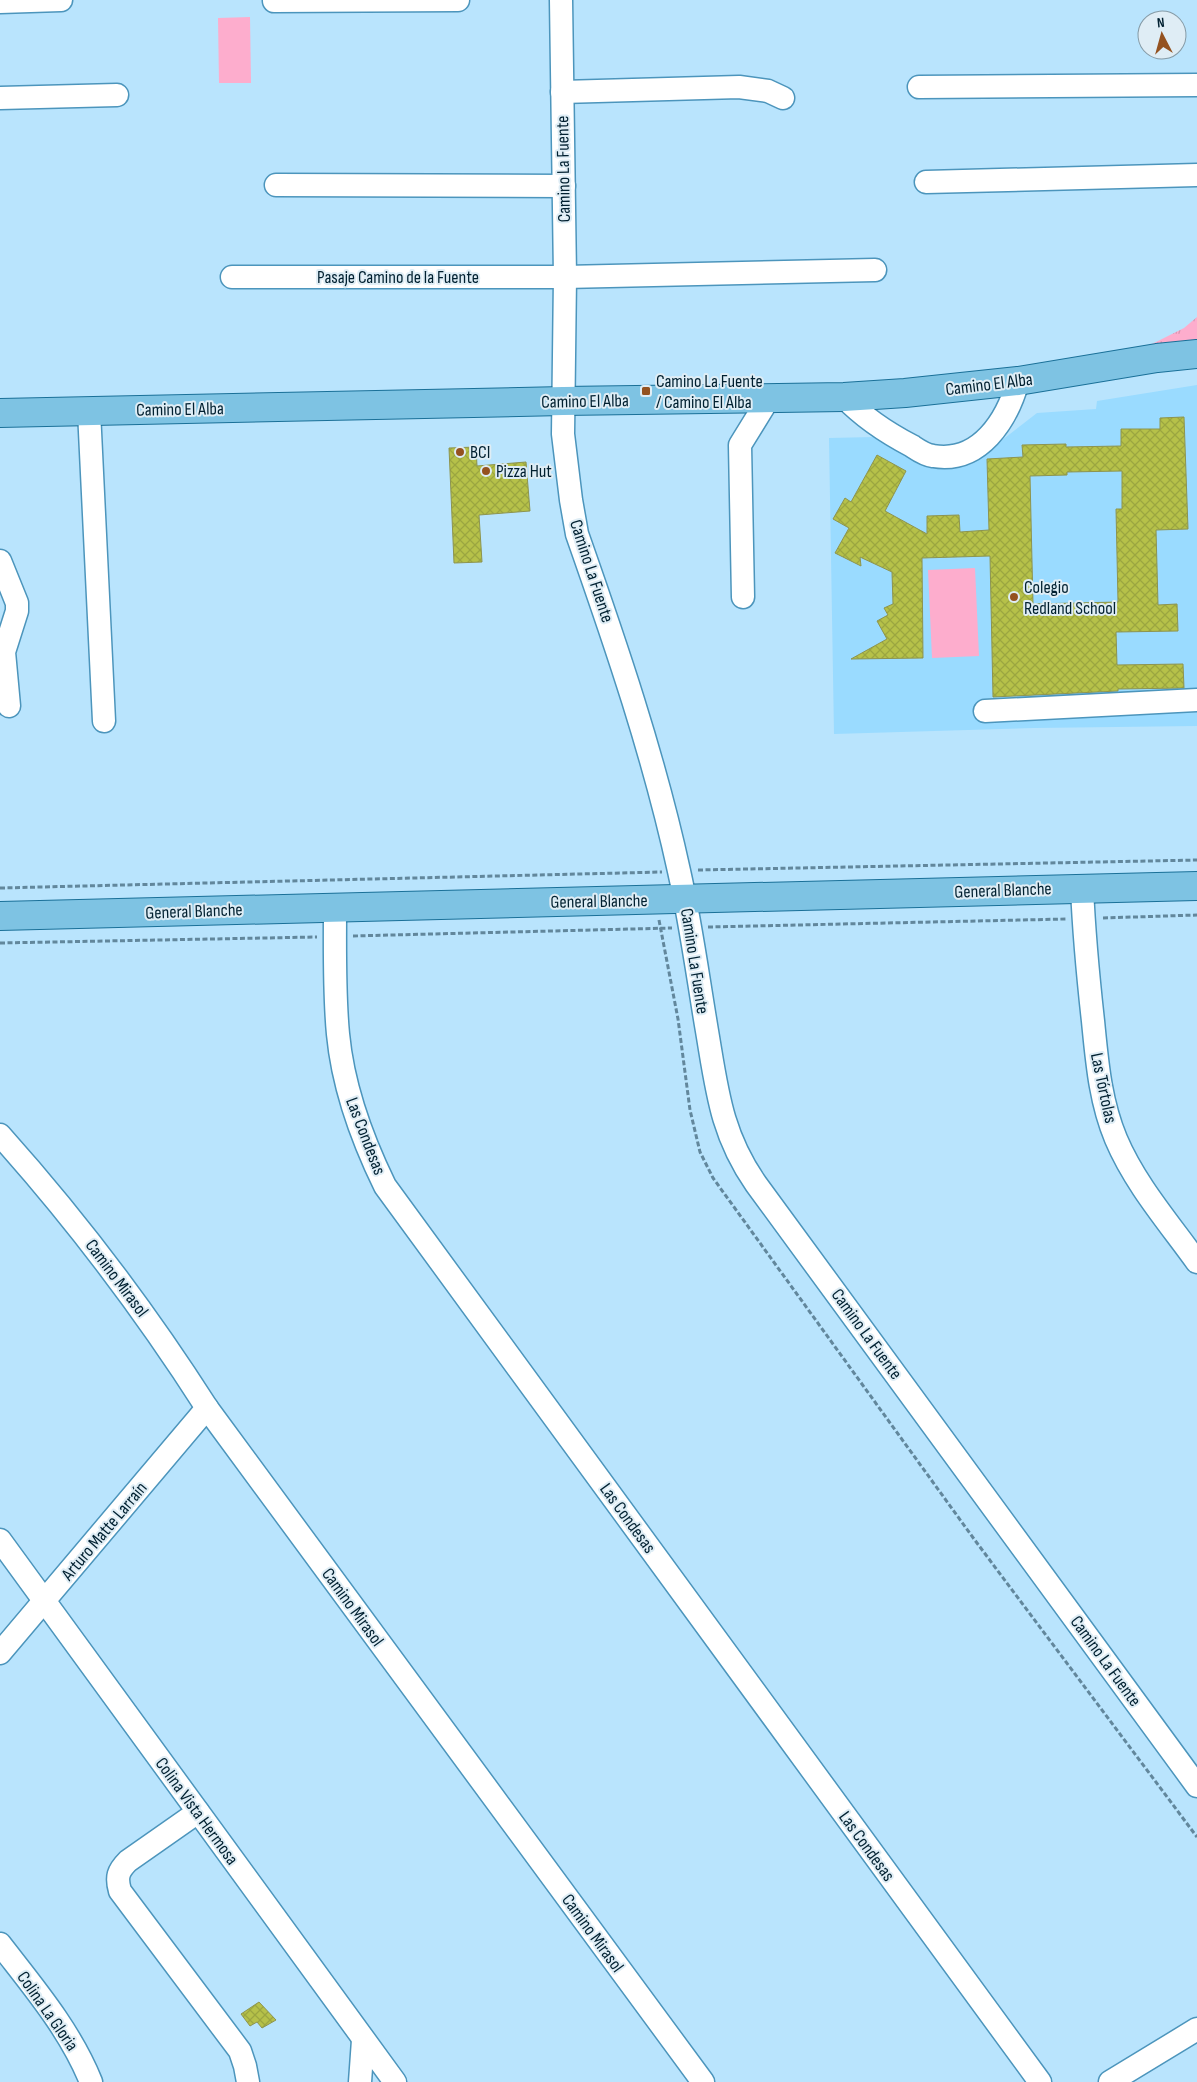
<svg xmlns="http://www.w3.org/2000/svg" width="1197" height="2082" viewBox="0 0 1197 2082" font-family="'Sofia Sans Condensed',sans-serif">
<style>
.built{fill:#9adbff}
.grass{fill:url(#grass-tufts)}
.pitch{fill:#fdadcd}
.building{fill:url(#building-cross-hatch);stroke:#8d944f;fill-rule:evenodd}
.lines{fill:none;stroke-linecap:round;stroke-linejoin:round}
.minor-casing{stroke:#4c95bc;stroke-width:25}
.major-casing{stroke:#1a7098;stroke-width:30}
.path{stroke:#62879c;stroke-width:3;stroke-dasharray:5 2.5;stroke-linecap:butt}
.minor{stroke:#fff;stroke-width:22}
.major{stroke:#7ec3e3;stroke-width:28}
.poi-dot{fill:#945220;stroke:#dfedf5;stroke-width:2}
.labels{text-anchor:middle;stroke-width:4;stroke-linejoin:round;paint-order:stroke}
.street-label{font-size:18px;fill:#012030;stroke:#dfedf5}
.poi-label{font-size:18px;fill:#012030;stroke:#dfedf5;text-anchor:start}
</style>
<defs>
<pattern id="grass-tufts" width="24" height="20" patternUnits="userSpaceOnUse" patternTransform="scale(1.25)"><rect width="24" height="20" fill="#fdadcd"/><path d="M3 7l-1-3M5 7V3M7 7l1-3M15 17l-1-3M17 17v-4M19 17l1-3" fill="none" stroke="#d795b0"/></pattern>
<pattern id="building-cross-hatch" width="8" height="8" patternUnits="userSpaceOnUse" patternTransform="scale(1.25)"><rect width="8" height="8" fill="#b6c149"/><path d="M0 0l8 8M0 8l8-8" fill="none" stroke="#9ba640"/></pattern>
</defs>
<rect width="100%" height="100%" fill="#b9e4fd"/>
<polygon class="built" points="1197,385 1197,726 1034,728 834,734 829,438 874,437 914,460 936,467 971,464 1037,413 1096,409 1097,401"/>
<polygon class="grass" points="1197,317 1197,345 1120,360 1184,328"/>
<g class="pitch">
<polygon points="250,17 251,83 219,83 218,18"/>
<polygon points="975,568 979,656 932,658 928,570"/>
</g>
<g class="building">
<path d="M1184 417 1188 529 1156 530 1158 605 1177 604 1178 631 1116 632 1117 665 1183 664 1184 688 1118 689V691L993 697 990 556 922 558 923 658 851 659 887 639 877 621 888 615 884 608 893 604 892 572 860 557 861 566 835 553 849 528 833 519 845 498 851 502 877 455 906 471 885 511 927 534V516L959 515 960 532 989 530 987 459 1023 457 1022 445 1066 444V447L1121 446V429H1160V418ZM1122 471V509H1116L1118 602 1033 604 1030 476 1067 475V472Z"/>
<polygon points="476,447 477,466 526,462 530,511 479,515 482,562 454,563 449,448"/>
<polygon points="259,2002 276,2020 262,2028 257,2022 250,2026 241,2014"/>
</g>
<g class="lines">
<defs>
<g id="minor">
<path d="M561 0 565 277 563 434 571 500 577 534C616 645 654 756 679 871 691 924 698 978 707 1031 717 1090 721 1134 756 1184L1197 1786"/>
<polyline points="274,1 458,0"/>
<polyline points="0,2 61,0"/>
<polyline points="919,87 1197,85"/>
<polyline points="562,92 739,87 768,91 783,98"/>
<polyline points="0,98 117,95"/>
<polyline points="926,182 1197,175"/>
<polyline points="276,185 564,186"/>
<polyline points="232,277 565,277 875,270"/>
<path d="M844 397C864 418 887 433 912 446 918 450 925 455 933 456 980 464 1007 420 1018 381"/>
<polyline points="89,411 104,721"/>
<polyline points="0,561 17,603 17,611 4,652 9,706"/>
<polyline points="743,597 740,445 769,398"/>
<polyline points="985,711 1197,700"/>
<path d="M1082 888C1084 933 1088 976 1093 1021 1097 1061 1100 1101 1116 1139 1135 1184 1169 1223 1197 1262"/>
<path d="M335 907C335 949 334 992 338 1034 343 1087 362 1139 385 1186L1040 2082"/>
<path d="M0 1135C77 1221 145 1311 207 1408L703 2082"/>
<polyline points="0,1540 395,2082"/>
<polyline points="0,1653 207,1408"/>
<path d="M198 1812 128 1861C118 1871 116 1877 120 1891L240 2051 245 2066 248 2082"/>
<path d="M0 1944C34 1988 70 2030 91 2082"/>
<polyline points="360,2082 363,2040"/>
<polyline points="1110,2082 1197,2029"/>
</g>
<g id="major">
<polyline points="0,413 563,401 844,397 905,393 1018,381 1157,358 1197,354"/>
<polyline points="0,916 1197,886"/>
</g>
</defs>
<use href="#minor" class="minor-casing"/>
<use href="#major" class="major-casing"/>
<g class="path">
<polyline points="698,870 1197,860"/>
<polyline points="0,888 662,872"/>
<polyline points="1103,918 1197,915"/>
<polyline points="659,920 678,1019 690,1110 700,1152 713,1178 974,1539 1197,1837"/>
<polyline points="708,927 1066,919"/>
<polyline points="353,936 672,928"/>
<polyline points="0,943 317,937"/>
</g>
<use href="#minor" class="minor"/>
<use href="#major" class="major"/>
</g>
<g class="poi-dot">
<rect x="641" y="386" width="10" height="10" rx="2.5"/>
<circle cx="460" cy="452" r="5"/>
<circle cx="486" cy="471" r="5"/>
<circle cx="1014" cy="597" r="5"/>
</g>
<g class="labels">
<g class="street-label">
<text transform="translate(563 169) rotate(-91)" y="6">Camino La Fuente</text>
<text x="398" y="283">Pasaje Camino de la Fuente</text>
<text transform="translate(989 384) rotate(-7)" y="6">Camino El Alba</text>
<text transform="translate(585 401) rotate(-1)" y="6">Camino El Alba</text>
<text transform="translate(180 409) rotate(-1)" y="6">Camino El Alba</text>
<text transform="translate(592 571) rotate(72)" y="6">Camino La Fuente</text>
<text transform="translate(1003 890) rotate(-2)" y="6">General Blanche</text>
<text transform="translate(599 901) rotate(-1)" y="6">General Blanche</text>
<text transform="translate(194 911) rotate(-2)" y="6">General Blanche</text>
<text transform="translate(695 961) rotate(81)" y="6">Camino La Fuente</text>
<text transform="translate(1104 1088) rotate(78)" y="6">Las Tórtolas</text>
<text transform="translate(366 1136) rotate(69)" y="6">Las Condesas</text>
<text transform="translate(117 1278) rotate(53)" y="6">Camino Mirasol</text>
<text transform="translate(867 1334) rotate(54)" y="6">Camino La Fuente</text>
<text transform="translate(628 1518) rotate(54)" y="6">Las Condesas</text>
<text transform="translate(104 1531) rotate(-50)" y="6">Arturo Matte Larraín</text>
<text transform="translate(353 1607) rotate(54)" y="6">Camino Mirasol</text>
<text transform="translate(1106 1661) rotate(54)" y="6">Camino La Fuente</text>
<text transform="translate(197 1811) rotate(54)" y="6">Colina Vista Hermosa</text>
<text transform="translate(867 1846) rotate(54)" y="6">Las Condesas</text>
<text transform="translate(593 1933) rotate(54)" y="6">Camino Mirasol</text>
<text transform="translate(48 2011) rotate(55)" y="6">Colina La Gloria</text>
</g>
<g class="poi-label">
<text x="656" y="387">Camino La Fuente<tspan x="656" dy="21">/ Camino El Alba</tspan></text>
<text x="470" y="458">BCI</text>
<text x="496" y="477">Pizza Hut</text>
<text x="1024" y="593">Colegio<tspan x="1024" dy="21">Redland School</tspan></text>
</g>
</g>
<g transform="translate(1162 35) rotate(354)"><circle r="24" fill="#dfedf5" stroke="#869ba6"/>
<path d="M0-4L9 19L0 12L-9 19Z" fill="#945220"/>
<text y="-8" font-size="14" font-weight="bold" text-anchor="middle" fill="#012030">N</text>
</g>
</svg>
